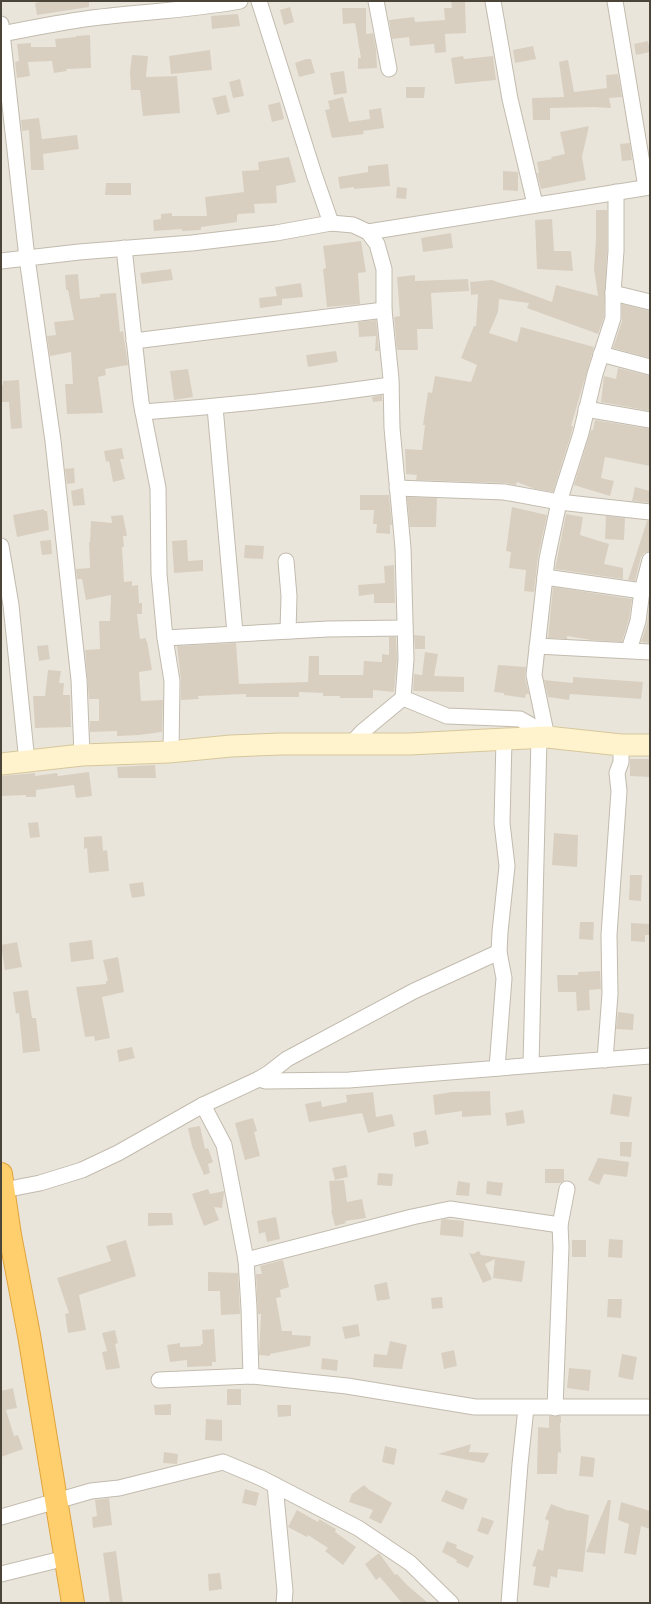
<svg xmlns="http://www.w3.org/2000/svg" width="651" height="1604" viewBox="0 0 651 1604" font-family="'Work Sans',sans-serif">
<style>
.residential{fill:#eae5da}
.building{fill:#d8cfc1}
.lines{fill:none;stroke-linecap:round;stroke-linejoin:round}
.street-casing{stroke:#c2bbae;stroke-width:17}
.secondary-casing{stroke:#d6c79b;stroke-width:23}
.highway-casing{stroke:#e0a43c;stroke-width:24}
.street{stroke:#fff;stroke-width:15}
.secondary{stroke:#fff3cd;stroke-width:21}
.highway{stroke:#ffcf6e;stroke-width:22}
</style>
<rect width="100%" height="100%" fill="#f6f3ec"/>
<rect class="residential" x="1" y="1" width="649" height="1602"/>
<g class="building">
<polygon points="44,1 89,1 89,7 37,15 35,3"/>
<polygon points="451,1 465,1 466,33 445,34 446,52 435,53 434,44 410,46 409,37 392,39 389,20 414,17 415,22 445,20 444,8 452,8"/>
<polygon points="290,7 294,22 284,25 280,10"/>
<polygon points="342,8 366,8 366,34 373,33 376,49 377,68 358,69 358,58 361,58 355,23 343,24"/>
<polygon points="238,14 240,26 212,29 211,16"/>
<polygon points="90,35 91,68 66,69 67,71 54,73 52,61 28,62 30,76 17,78 15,62 19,61 17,44 31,43 31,47 56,47 55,39 76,37 76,36"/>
<polygon points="648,41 650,52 636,55 634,44"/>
<polygon points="533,46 536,59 515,63 513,50"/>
<polygon points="210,50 212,70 171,74 169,56"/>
<polygon points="132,55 148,56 146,77 177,76 180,113 143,116 140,90 131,90 130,72"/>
<polygon points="463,56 464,59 493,56 496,80 455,84 451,58"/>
<polygon points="306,59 311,59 315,73 299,77 295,63"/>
<polygon points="568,60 574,92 607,88 607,90 606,75 618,74 622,97 609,98 611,108 593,107 550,108 550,120 533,120 532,98 564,97 559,62"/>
<polygon points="344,71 347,93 334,95 330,73"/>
<polygon points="240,79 244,96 233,98 229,82"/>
<polygon points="406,87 425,87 424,98 406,98"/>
<polygon points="226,95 230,112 217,115 212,98"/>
<polygon points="343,97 349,122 370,119 369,110 381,108 384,128 363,131 364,134 332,138 325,110 330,109 328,101"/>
<polygon points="280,102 284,119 272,122 268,105"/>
<polygon points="39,118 42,139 77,135 79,149 43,154 44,170 31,170 29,130 22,131 21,120"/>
<polygon points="589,126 582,157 586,180 541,189 537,173 539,173 537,162 552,159 551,157 565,154 560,132"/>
<polygon points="630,143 632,160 622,161 620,144"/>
<polygon points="289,157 296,182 276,186 277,203 254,204 255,213 238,214 237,216 237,222 201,227 201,230 182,231 182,229 154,231 153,220 161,219 161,214 172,213 172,216 207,216 205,197 244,192 242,171 259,170 258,162"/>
<polygon points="388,164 390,186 354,189 354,187 340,189 338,177 368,172 368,166"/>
<polygon points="503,171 518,172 518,191 503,190"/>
<polygon points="106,183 131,183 131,195 105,195"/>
<polygon points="397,187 407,188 406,199 396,198"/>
<polygon points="596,210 607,210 607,251 604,317 598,334 527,308 529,303 499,299 498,312 489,333 517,342 521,327 594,347 571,426 573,426 572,431 553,492 535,489 517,482 516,485 504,483 416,480 417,475 406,474 405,449 422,450 425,425 423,425 428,392 432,393 435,376 471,382 477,365 461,358 474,326 476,326 478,294 471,295 470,282 492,280 552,302 556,285 598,296 594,269 596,239"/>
<polygon points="552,219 554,251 571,251 573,271 537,269 535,220"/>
<polygon points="451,233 453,248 423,252 421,238"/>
<polygon points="361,241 366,272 358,273 360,304 327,307 323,269 326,268 323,246"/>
<polygon points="171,269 173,280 142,284 140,273"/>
<polygon points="78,274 80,299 100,297 100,294 116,293 120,332 123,331 128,365 105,369 106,375 98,377 103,413 67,414 65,384 73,384 71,352 50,356 47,336 56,335 54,322 74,320 68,290 66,290 65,275"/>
<polygon points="415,275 415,281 468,279 469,291 431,293 433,329 417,329 418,350 397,350 394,317 400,316 397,277"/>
<polygon points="301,283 303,297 282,299 282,305 260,308 259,298 277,296 275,287"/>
<polygon points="622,304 650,311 650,358 613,348 622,321"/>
<polygon points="376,320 379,351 375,351 376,336 359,337 358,322"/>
<polygon points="336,351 338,362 308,367 306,355"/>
<polygon points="618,368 650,376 650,411 601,402 604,376 616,379"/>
<polygon points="188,369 193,397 174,400 170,371"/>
<polygon points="19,380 22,428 11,429 9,402 1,402 1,385 3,385 3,381"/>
<polygon points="382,395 382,401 373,402 372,397"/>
<polygon points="595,420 650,429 650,466 605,457 601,478 614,481 610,496 574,485 591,430 593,430"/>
<polygon points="122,448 124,459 120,459 125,479 113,482 109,461 106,462 104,451"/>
<polygon points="74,468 75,483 67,484 65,469"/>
<polygon points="635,487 650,491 650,503 632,501"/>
<polygon points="83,488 85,505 73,506 71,491"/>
<polygon points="360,495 389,495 392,525 390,525 390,534 376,533 377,524 373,524 374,510 360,510"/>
<polygon points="407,497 437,498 436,527 410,527"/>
<polygon points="512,507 547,515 538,557 534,592 524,591 526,570 509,568 511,552 506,551"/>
<polygon points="44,509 44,511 47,511 49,530 17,537 13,515"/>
<polygon points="566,514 583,517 580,535 609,544 604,564 623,568 623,579 555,569"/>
<polygon points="123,515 127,536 123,536 124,547 122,547 124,582 132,581 132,586 138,585 139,603 142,603 142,614 137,614 140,639 146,638 146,641 147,641 152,670 139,672 141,701 163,700 162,732 139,735 117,736 117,731 90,732 90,721 99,721 99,699 89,699 85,650 100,649 99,621 110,621 111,595 86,600 82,579 77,579 76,569 90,568 89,542 90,542 91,521 112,523 111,516"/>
<polygon points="606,516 625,518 624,540 605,539"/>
<polygon points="647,521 650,521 650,551 644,553 641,557 635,581 628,580"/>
<polygon points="51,540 52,554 42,555 40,541"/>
<polygon points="187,540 188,561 203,560 203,571 174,573 172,541"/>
<polygon points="245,545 264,546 263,559 244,558"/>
<polygon points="394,565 395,603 374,603 374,594 359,596 358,585 385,583 384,566"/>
<polygon points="553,587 632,599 629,619 622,642 591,640 567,636 567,639 548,638"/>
<polygon points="649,606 650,643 641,642 647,624"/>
<polygon points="414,635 425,636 425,649 415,649"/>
<polygon points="389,637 396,637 397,659 394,692 373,690 373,698 340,698 340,696 323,696 323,693 299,692 299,697 246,697 246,694 198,696 199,699 181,700 181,680 177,646 236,643 239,684 308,682 309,656 319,656 319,675 363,675 364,661 382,662 382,654 389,655"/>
<polygon points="48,645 50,659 39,661 37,646"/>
<polygon points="425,652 438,654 434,676 464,677 464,692 413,691 414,674 422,675"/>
<polygon points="498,665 526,667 525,677 529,694 526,694 525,698 504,695 504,693 494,692"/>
<polygon points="48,670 61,671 59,683 64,683 63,695 70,695 71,727 35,728 33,696 45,696"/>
<polygon points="573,677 643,682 641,699 570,694 569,700 548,697 544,680 573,683"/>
<polygon points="630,759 650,759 650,777 630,776"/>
<polygon points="155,765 156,778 118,778 117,767"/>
<polygon points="89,772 92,796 76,798 74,785 36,790 36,797 26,797 26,795 1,796 1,776 35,773 35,776 57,773 58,776"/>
<polygon points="38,822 40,837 30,838 28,823"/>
<polygon points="554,833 578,835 577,867 552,865"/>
<polygon points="102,836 103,851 107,850 109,871 89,873 87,848 84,849 84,837"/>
<polygon points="630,875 642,875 641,901 629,900"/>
<polygon points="143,882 145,896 132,898 129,884"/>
<polygon points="580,922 594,922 593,940 579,939"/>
<polygon points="631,923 650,924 650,935 645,935 645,942 631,941"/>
<polygon points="92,940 94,959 71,962 69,943"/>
<polygon points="17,942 22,967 5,970 1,945"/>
<polygon points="118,957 124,992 102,997 110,1038 95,1041 94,1036 85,1037 76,987 106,984 106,981 108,981 103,960"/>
<polygon points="600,971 601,989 589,990 590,1010 577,1011 576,992 558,992 557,975 578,975 578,972"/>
<polygon points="28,990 32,1018 36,1018 40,1051 23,1053 19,1013 16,1014 13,992"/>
<polygon points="618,1012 634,1014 633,1030 616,1029"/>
<polygon points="132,1047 135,1058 119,1062 117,1050"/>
<polygon points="490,1091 491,1115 462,1117 462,1111 435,1115 433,1095 452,1092"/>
<polygon points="373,1092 376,1117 392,1114 395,1126 368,1133 362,1113 309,1122 305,1104 321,1101 322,1107 347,1102 346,1095"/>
<polygon points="613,1094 632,1097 629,1117 610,1114"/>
<polygon points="523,1110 525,1123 507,1126 505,1113"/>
<polygon points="253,1118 257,1131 254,1132 260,1156 245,1160 235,1123"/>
<polygon points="200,1126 205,1149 208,1148 213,1162 208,1164 210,1173 204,1175 192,1146 188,1128"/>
<polygon points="426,1130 429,1144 415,1147 413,1133"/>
<polygon points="620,1142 632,1142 631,1157 620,1156"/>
<polygon points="598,1158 629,1162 627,1177 604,1174 599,1185 588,1180"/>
<polygon points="346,1165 348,1177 335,1180 332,1168"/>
<polygon points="545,1169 564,1169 564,1181 560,1183 545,1183"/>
<polygon points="378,1173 393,1174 392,1186 377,1185"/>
<polygon points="344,1180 347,1202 362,1199 366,1218 345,1221 346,1223 335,1226 331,1210 332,1210 329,1181"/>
<polygon points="458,1181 470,1183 469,1196 456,1195"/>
<polygon points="487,1181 503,1183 501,1196 486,1194"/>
<polygon points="208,1189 210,1194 224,1191 224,1193 222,1208 214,1207 219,1220 204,1226 192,1194"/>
<polygon points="148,1213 172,1213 173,1225 148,1226"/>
<polygon points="276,1217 280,1239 267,1242 265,1232 259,1234 257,1221"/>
<polygon points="444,1219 464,1221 463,1237 440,1235 441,1220"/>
<polygon points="609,1239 623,1240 622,1258 608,1257"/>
<polygon points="126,1240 136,1276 79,1295 86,1330 68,1333 65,1314 69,1313 57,1278 111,1261 106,1246"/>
<rect x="572" y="1240" width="14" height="17"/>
<polygon points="479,1251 481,1255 525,1261 522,1282 493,1278 495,1259 485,1264 492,1279 483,1283 469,1253 473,1254"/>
<polygon points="283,1260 289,1287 280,1290 281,1297 276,1298 282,1331 292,1331 292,1335 311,1336 310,1346 270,1354 270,1356 259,1355 261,1314 258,1314 256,1274 262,1274 260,1266"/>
<polygon points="208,1272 238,1273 240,1314 221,1315 220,1291 208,1291"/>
<polygon points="387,1282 390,1299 377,1301 374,1285"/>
<polygon points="442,1297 443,1308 432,1309 431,1298"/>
<polygon points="608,1299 622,1299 621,1318 607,1317"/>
<polygon points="358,1324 360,1336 345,1339 342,1327"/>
<polygon points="214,1329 216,1362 212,1362 212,1366 187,1367 187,1360 170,1362 167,1345 180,1343 180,1347 201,1346 201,1344 203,1344 202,1330"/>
<polygon points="115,1330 118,1343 115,1344 120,1368 106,1370 102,1352 107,1351 102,1333"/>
<polygon points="390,1341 407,1345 402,1369 373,1367 374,1354 387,1355"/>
<polygon points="454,1350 457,1366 444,1369 441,1353"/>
<polygon points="622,1354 637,1357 633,1380 618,1377"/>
<polygon points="322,1358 338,1360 337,1371 321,1369"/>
<polygon points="569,1368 591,1370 589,1391 567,1388"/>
<polygon points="13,1388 17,1408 6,1410 14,1436 18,1435 23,1449 1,1457 1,1391"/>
<rect x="227" y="1389" width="14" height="16"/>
<polygon points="171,1404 171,1415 155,1415 154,1405"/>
<polygon points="277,1405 291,1405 291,1416 278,1417"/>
<polygon points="549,1416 561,1416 561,1423 560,1423 561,1453 558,1452 557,1474 537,1474 538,1427 549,1428"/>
<polygon points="206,1419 222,1420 222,1441 205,1440"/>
<polygon points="471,1444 469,1452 489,1453 484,1463 438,1454"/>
<polygon points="385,1446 397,1449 394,1465 382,1462"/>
<polygon points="164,1452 178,1454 177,1464 163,1463"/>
<polygon points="581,1456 595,1458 593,1477 579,1476"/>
<polygon points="364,1485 368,1489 392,1503 381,1524 369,1518 373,1510 349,1502 352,1494"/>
<polygon points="245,1489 259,1493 256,1506 242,1503"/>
<polygon points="446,1490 468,1499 463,1510 441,1501"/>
<polygon points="109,1498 112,1525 93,1528 92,1517 97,1516 95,1500"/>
<polygon points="608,1500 611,1500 605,1554 586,1552"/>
<polygon points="621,1502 650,1511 650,1529 641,1526 636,1555 624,1553 629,1524 618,1520"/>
<polygon points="551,1504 569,1511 569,1510 589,1515 583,1572 558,1569 557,1578 551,1576 549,1588 533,1585 536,1567 532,1566 538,1549 543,1551 549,1521 545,1519"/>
<polygon points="297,1510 318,1522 319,1519 336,1529 335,1532 356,1547 343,1565 325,1551 328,1548 308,1535 307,1537 288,1527"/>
<polygon points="482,1517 494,1521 488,1535 477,1531"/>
<polygon points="447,1541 457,1545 456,1548 474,1556 468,1568 456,1562 457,1560 442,1552"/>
<polygon points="116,1551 122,1597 123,1603 110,1603 103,1553"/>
<polygon points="379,1553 395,1575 397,1574 407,1585 428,1603 402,1603 380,1577 376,1580 365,1564"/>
<polygon points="220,1573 222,1589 209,1591 208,1574"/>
</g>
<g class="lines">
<defs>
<g id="street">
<polyline points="259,1 314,174 331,223"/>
<polyline points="376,1 389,69"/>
<polyline points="493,1 510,99 535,204"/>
<polyline points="615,1 646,187"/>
<polyline points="1,24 27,258 53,441 79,680 82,755"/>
<path d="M2 34C32 28 62 22 92 18 141 12 191 10 240 1"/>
<polyline points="368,232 650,187"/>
<polyline points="124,248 141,402 158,488 159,574 165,638 172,681 171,752"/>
<polyline points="1,261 79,252 192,243 276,233 331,223 353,225 368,232 377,244 384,269 384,310 391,379 392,428 403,548 406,659 403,698 362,732 351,744"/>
<polyline points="613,293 650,302"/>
<polyline points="134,341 384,310"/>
<polyline points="601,354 650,367"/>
<polyline points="215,407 235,633"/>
<polyline points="586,409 650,420"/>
<path d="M143 412C227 406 309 397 391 385"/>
<polyline points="397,488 504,492 559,502 650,512"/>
<polyline points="1,546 11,605 27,762"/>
<polyline points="286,561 289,596 288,631"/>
<polyline points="545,577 642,591"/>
<polyline points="165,638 328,629 405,628"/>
<polyline points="537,646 650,652"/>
<polyline points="629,650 638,621 642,591 650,560"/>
<polyline points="403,698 447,716 520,719 548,735"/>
<polyline points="547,737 534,675 547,559 559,502 581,433 595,374 613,318 613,293 616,251 616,192"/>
<polyline points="605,1060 610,994 609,935 619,791 617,773 621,762 621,745"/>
<polyline points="531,1065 539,738"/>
<polyline points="497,1068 504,978 499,952 500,932 507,866 502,823 504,740"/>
<polyline points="259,1079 269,1073 287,1059 414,991 499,952"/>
<polyline points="203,1105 224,1145 246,1260 249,1308 251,1376"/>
<polyline points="4,1190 40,1183 82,1170 118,1153 203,1105 259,1079 266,1081 349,1080 650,1056"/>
<polyline points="246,1260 412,1217 450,1209 560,1225"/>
<polyline points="159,1380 251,1376 347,1386 475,1407 650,1407"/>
<polyline points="555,1408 561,1247 560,1225 567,1189"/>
<polyline points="275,1485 285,1591 284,1603"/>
<polyline points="1,1517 91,1491 119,1488 223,1462 261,1478 358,1528 410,1563 451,1603"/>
<polyline points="1,1574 66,1558"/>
<polyline points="509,1603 520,1464 526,1408"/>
</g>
<polyline id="secondary" points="1,764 82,755 169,752 231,746 282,744 409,744 547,737 621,745 650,745"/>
<polyline id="highway" points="1,1174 10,1235 29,1335 73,1603"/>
</defs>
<use href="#street" class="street-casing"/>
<use href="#secondary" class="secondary-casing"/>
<use href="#highway" class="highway-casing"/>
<use href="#street" class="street"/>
<use href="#secondary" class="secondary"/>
<use href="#highway" class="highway"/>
</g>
<rect width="651" height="1604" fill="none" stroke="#4b4439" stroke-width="4"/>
</svg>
